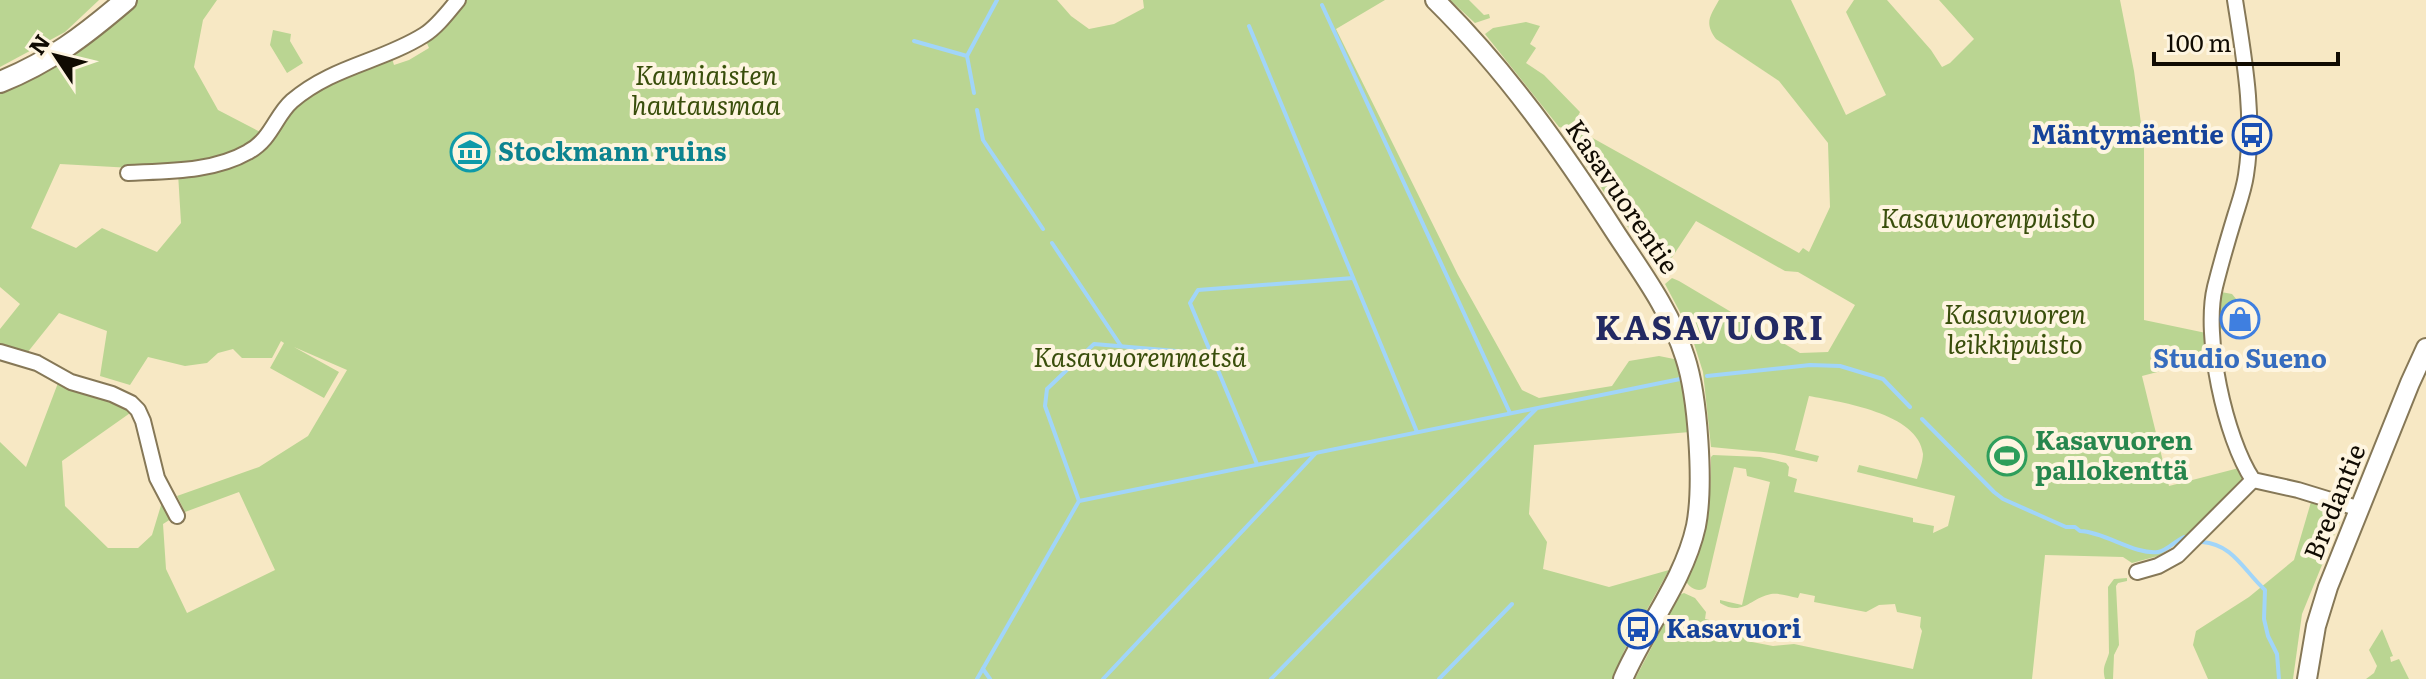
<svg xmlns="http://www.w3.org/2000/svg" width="2426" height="679" viewBox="0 0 2426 679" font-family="Literata,serif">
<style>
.green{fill:#bad592}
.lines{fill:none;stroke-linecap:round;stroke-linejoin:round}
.stream{stroke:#a1d5f9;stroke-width:4}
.minor-casing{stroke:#867857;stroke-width:18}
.tertiary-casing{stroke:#867857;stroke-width:22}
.secondary-casing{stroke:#867857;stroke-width:24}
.minor{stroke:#fff;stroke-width:14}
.tertiary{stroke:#fff;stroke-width:18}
.secondary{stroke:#fff;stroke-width:20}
.labels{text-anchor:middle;stroke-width:8;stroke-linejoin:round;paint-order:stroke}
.park-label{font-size:26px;font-style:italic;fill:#394e0b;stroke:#fef5e0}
.transit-label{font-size:26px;font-weight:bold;fill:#164399;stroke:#fef5e0;text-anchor:end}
.culture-label{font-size:26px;font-weight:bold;fill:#0d838f;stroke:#fef5e0;text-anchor:start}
.street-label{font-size:26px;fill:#100b02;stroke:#fef5e0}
.shop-label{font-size:26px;font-weight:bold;fill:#366cbe;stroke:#fef5e0}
.leisure-label{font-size:26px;font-weight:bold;fill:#27864d;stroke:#fef5e0;text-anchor:start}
.district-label{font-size:34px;font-weight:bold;letter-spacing:2px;fill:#232a63;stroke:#fef5e0}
</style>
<rect width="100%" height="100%" fill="#f7e8c4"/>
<g class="green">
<polygon points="0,0 99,0 65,32 0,67"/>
<polygon points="135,0 217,0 203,20 194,67 218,110 262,133 263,137 212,162 132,168 60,164 31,228 76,248 102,228 157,252 181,223 178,173 211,171 274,133 307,96 337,78 391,55 394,65 409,60 429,48 426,41 461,0 1057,0 1071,16 1089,29 1114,24 1144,8 1143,0 1385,0 1336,29 1458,275 1522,390 1539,398 1612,386 1629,361 1659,356 1679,360 1690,432 1534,445 1529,514 1547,542 1543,569 1609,587 1669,570 1639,624 1637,623 1633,631 1634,632 1624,651 1616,679 0,679 0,442 26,467 58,383 103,395 133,411 62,461 65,506 108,548 138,548 152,535 162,502 171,519 163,524 166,569 187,613 275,570 239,492 185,512 177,496 259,467 308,436 347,370 294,347 339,372 324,398 270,368 284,343 281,341 272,358 242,358 233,349 218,353 207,363 185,366 148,357 130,385 100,376 107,331 59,313 27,353 0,346 0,329 20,304 0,287 0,90 94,40"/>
<polygon points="1450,0 1469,0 1484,15 1489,14 1490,18 1475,23"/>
<path d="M1719 0H1791L1846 115 1886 95 1846 12 1854 0H1887L1931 50 1942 67 1950 63 1974 39 1939 0H2120L2134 71 2144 146V320L2206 333 2207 359 2142 376 2169 486 2239 468 2242 479 2178 543 2158 556 2132 563 2123 557 2045 555 2032 679H1635L1679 595 1684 593 1695 598 1706 612 1705 619 1718 622 1752 642 1773 646 1794 644 1913 669 1922 631 1920 627 1921 617 1897 612 1895 604 1879 605 1866 612 1814 602 1815 596 1800 593 1798 598C1789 596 1780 593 1771 594 1750 598 1743 617 1720 603V600L1742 605 1770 482 1747 476 1746 469 1734 467 1706 587C1700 593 1690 589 1686 581 1708 539 1711 503 1711 457L1713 455 1760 457 1786 463 1789 467 1788 476 1797 479 1794 492 1913 518V522L1934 526 1933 533 1948 526 1955 496 1857 472 1859 465 1917 479C1919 472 1923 461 1923 454 1919 413 1840 402 1809 396L1795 450 1819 456 1817 462 1774 453 1711 447 1703 372 1690 331 1665 284 1672 278 1679 281 1800 353 1828 352 1855 305 1798 272 1785 271 1696 221 1665 268 1661 269 1655 267 1572 145 1573 138 1578 133 1589 136 1799 253 1803 248 1809 252 1830 207 1828 143 1779 81 1716 39C1704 23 1710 16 1719 0Z"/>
<path d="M1526 22 1540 26 1530 44 1536 48 1526 63 1544 75 1580 112C1576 120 1569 130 1559 127L1485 34 1493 28Z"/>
<polygon points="273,30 291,34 290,41 303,63 287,73 270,45"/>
<polygon points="2221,292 2232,294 2237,300 2235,318 2232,318 2230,328 2224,330 2216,327"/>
<polygon points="2311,502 2344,511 2302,614 2293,679 2208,679 2193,645 2196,631 2249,597 2294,560"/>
<path d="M2127 578V581L2118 583 2116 586 2119 645 2114 655 2113 679H2105C2102 666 2106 664 2109 653L2108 587 2114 579Z"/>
<polygon points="2382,629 2393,656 2390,657 2391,662 2399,659 2409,679 2366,679 2374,673 2377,666 2369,650"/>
</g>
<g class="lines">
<g class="stream">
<polyline points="1322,5 1510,413"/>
<polyline points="1249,26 1417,432"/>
<polyline points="914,41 967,56 974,93"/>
<polyline points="967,56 997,0"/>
<polyline points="977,110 983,140 1043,229"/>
<polyline points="1052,243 1121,346"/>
<polyline points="1707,376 1810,365 1840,366 1883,379 1910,407"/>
<path d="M1922 419 1994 492 2003 499 2066 527H2075L2080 531C2105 532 2135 555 2158 552 2167 551 2176 540 2184 537"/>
<polyline points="1257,464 1190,303 1198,290 1353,278"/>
<polyline points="1079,501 1045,406 1047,389 1094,344 1211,354"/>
<path d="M2202 542C2233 544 2244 571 2265 590L2264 619 2268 636 2277 654 2279 679"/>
<polyline points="983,669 990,679"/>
<polyline points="977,679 1079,501 1685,378"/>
<polyline points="1103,679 1315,454"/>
<polyline points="1271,679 1536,409"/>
<polyline points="1439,679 1512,604"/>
</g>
<defs>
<g id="minor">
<path d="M2235 0C2244 58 2255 116 2246 175 2244 189 2239 203 2235 216 2228 239 2221 263 2215 287 2203 336 2225 438 2253 480L2298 490 2360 509"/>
<path d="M128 173C168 171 213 172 248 152 272 139 275 116 292 101 333 66 381 62 424 35 437 27 448 12 458 0"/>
<polyline points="0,352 37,363 71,382 112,394 131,403 138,410 143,421 157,478 177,516"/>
<polyline points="2137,572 2158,566 2178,555 2253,480"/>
</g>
<g id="tertiary">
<path d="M1435 0C1506 70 1563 151 1617 235 1642 273 1671 312 1685 357 1698 396 1704 485 1696 526 1684 581 1645 628 1623 679"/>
<polyline points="2307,679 2316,626 2328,587 2410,383 2426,348"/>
</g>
<path id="secondary" d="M0 82C50 62 85 35 126 0"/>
</defs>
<use href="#minor" class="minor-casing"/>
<use href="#tertiary" class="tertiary-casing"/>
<use href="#secondary" class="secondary-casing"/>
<use href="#minor" class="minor"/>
<use href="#tertiary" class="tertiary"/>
<use href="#secondary" class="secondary"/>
</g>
<defs>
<symbol id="bus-ring" viewBox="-11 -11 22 22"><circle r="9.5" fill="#fef5e0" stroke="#1a4fb4" stroke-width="1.5"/><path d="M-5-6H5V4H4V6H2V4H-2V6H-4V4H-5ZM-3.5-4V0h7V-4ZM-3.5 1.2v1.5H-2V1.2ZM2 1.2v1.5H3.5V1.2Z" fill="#1a4fb4"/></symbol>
<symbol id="museum-ring" viewBox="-11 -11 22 22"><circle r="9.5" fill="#fef5e0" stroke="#0f9aa8" stroke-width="1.5"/><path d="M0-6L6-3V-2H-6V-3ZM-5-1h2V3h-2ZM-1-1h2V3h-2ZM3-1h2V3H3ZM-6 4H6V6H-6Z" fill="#0f9aa8"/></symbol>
<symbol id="shop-ring" viewBox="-11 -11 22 22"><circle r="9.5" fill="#fef5e0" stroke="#3f7fe0" stroke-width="1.5"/><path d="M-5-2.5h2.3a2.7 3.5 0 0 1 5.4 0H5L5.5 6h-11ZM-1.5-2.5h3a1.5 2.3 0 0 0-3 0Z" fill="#3f7fe0"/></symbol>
<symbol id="stadium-ring" viewBox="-11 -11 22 22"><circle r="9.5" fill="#fef5e0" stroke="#2e9e5b" stroke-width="1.5"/><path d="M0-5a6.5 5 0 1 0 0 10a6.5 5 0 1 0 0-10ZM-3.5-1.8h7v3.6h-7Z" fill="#2e9e5b"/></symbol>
</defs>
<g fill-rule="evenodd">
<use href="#bus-ring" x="2230" y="113" width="44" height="44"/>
<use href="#museum-ring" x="448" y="130" width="44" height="44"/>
<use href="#shop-ring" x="2218" y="297" width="44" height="44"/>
<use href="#stadium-ring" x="1985" y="434" width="44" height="44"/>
<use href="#bus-ring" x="1616" y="607" width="44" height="44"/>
</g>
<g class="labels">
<g class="park-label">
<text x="706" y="85">Kauniaisten<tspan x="706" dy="30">hautausmaa</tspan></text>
<text x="1988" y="228">Kasavuorenpuisto</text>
<text x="2015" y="324">Kasavuoren<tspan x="2015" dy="30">leikkipuisto</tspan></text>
<text x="1140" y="367">Kasavuorenmetsä</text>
</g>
<g class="transit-label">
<text x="2224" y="144">Mäntymäentie</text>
<text x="1666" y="638" text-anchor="start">Kasavuori</text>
</g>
<g class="culture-label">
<text x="498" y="161">Stockmann ruins</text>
</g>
<g class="street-label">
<text transform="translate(1622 197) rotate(56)" y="9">Kasavuorentie</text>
<text transform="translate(2335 502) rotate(-68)" y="9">Bredantie</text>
</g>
<g class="shop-label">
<text x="2240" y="368">Studio Sueno</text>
</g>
<g class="leisure-label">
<text x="2035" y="450">Kasavuoren<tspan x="2035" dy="30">pallokenttä</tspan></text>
</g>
<g class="district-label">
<text x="1710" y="340">KASAVUORI</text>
</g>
</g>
<g transform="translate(56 56) rotate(305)" stroke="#fef5e0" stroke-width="6" paint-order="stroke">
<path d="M0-6L14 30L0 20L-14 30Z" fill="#100b02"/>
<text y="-12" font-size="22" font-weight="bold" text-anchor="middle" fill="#100b02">N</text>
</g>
<path d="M2154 52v12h184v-12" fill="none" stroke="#100b02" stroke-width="4"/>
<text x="2166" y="52" font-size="24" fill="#100b02" stroke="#fef5e0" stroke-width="6" paint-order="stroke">100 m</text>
</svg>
